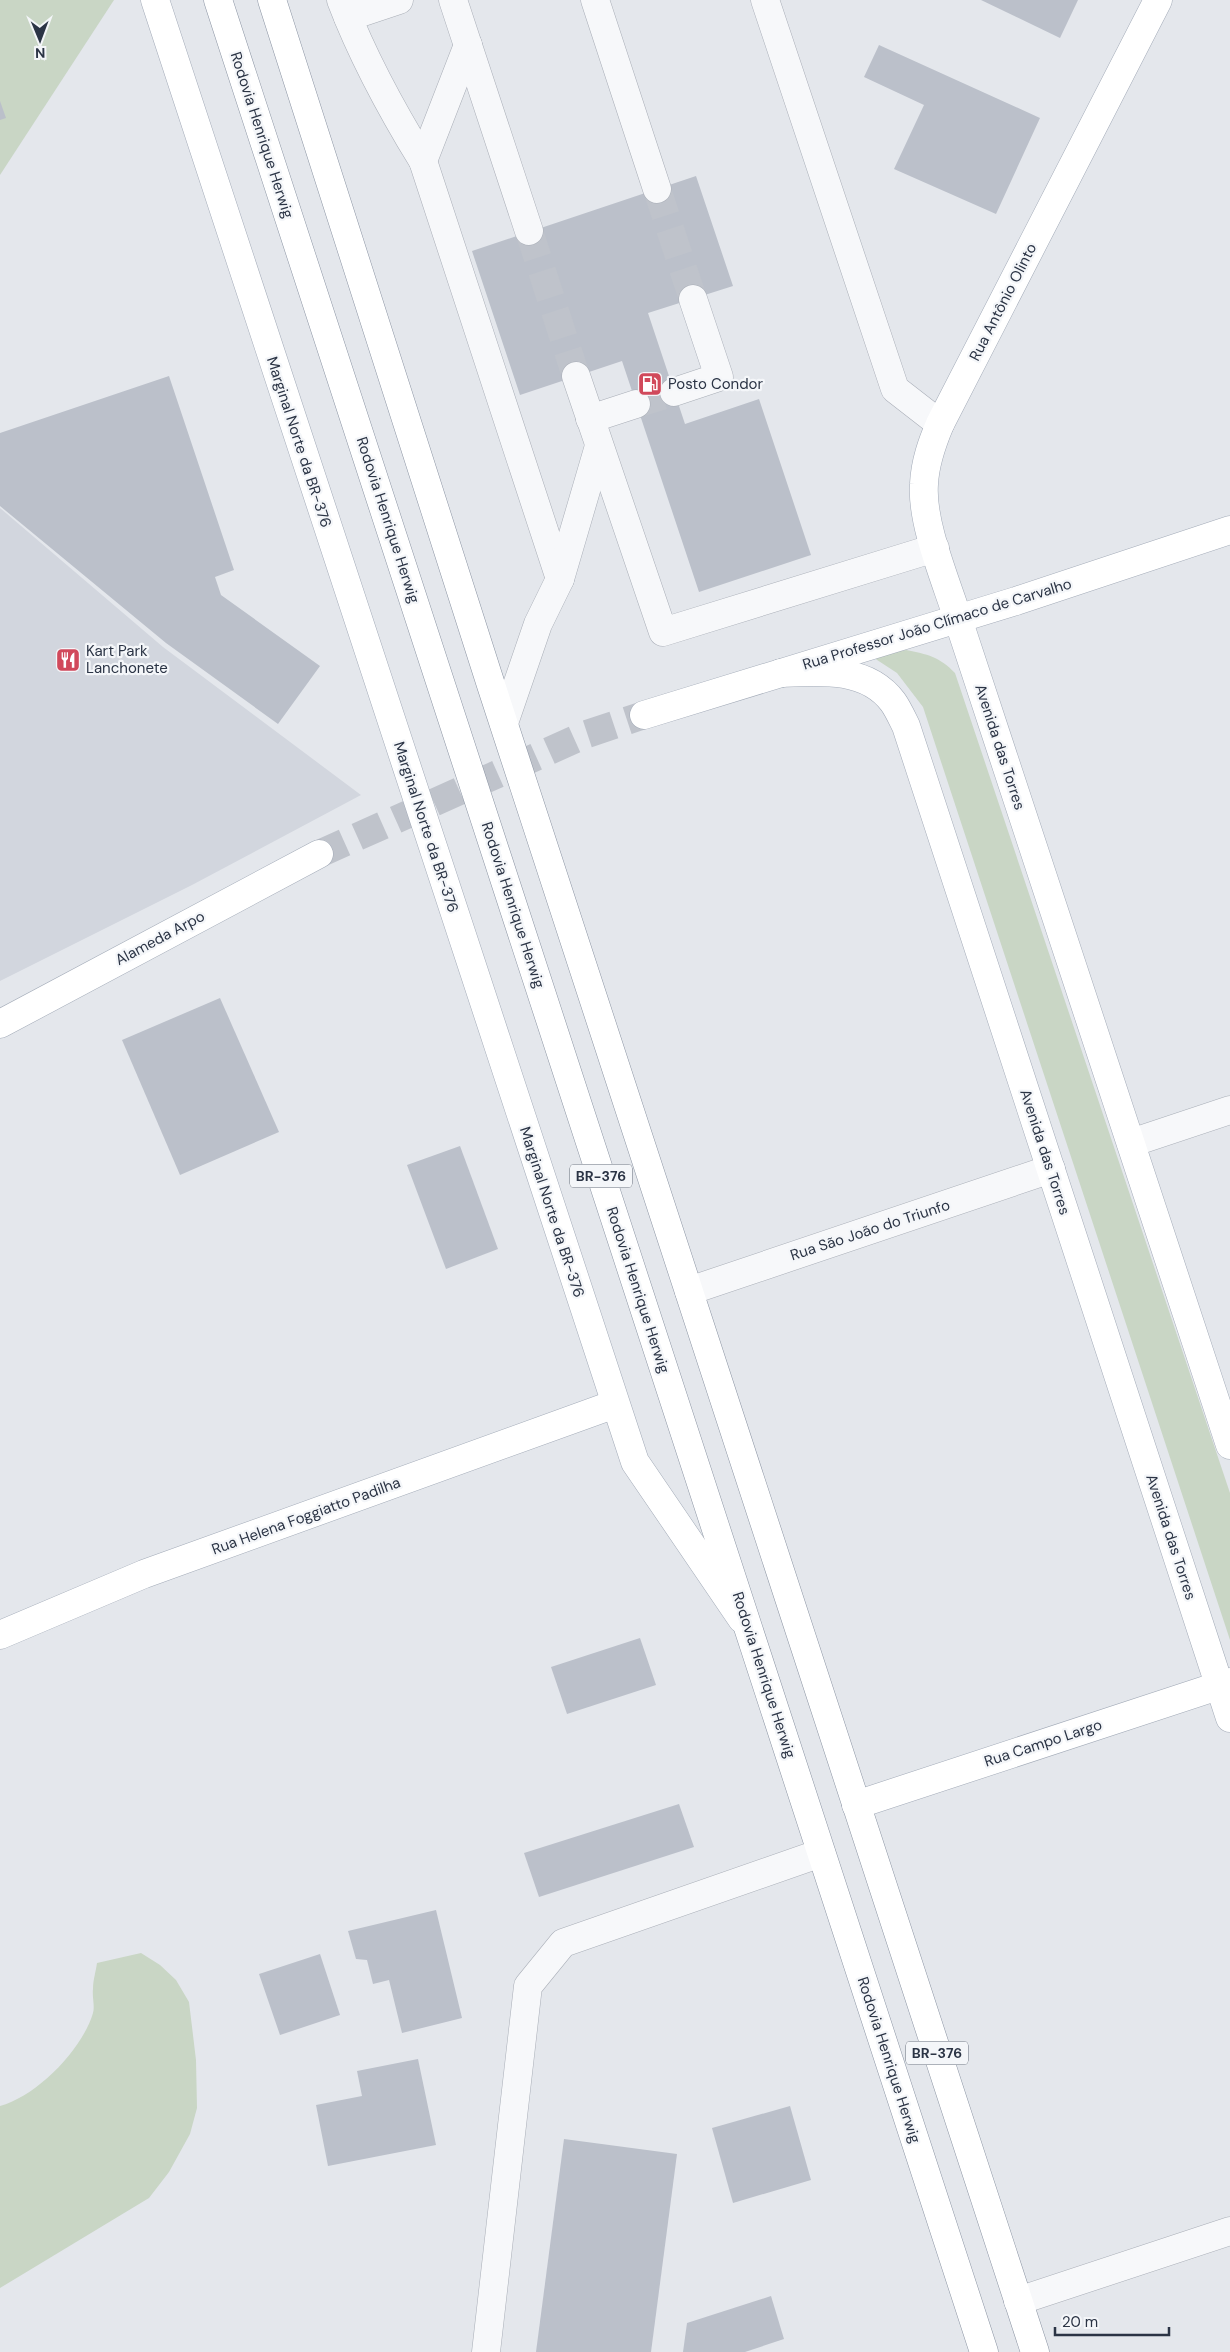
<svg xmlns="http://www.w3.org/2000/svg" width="1230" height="2352" viewBox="0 0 1230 2352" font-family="'DM Sans',sans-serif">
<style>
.built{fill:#d2d6de}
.green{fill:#c9d6c5}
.building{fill:#bbc0ca}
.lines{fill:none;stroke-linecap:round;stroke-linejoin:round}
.minor-tunnel{stroke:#bfc3cb;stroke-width:28;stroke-dasharray:28 14;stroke-linecap:butt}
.major-tunnel{stroke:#bfc3cb;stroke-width:28;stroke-dasharray:28 14;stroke-linecap:butt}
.minor-casing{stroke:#a9aeb7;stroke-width:29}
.major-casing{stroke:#a3abb8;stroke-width:29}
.highway-casing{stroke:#8b94a3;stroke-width:29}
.minor{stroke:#f7f8fa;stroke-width:28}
.major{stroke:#fff;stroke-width:28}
.highway{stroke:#fff;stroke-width:28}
.labels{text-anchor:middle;stroke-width:4.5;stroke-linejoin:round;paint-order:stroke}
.shield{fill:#f4f6f9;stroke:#676e7b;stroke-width:1}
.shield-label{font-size:14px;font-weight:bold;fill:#2b3445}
.street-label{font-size:15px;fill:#2b3445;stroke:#f4f6f9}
.poi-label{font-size:15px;fill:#2b3445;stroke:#f4f6f9;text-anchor:start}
</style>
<rect width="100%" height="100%" fill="#e4e7ec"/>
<polygon class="built" points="0,508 163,647 361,795 192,885 0,981"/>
<g class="green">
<polygon points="0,0 114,0 0,175"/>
<path d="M906 650C927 654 940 657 955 673L1230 1493V1640L923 707 897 673 871 656Z"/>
<path d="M141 1953 160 1965 176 1980 189 2002 196 2060 197 2108 190 2134 169 2172 149 2198 0 2288V2106C37 2096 82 2050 93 2013 95 2006 92 1997 93 1989 93 1980 96 1971 97 1963Z"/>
</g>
<g class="building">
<polygon points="981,0 1078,0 1060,38"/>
<polygon points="879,45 1040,118 996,214 894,169 924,105 864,77"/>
<polygon points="0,101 6,118 0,120"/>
<polygon points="696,176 733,286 648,313 685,424 759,399 811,555 699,592 622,361 520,395 472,251"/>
<polygon points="169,376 234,570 215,577 221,595 320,666 278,724 166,643 0,506 0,433"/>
<polygon points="220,998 279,1132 180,1175 122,1040"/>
<polygon points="460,1146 498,1249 446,1269 407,1165"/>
<polygon points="640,1638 656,1685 567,1714 551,1667"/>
<polygon points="679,1804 694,1847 539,1897 524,1853"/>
<polygon points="436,1910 462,2018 402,2033 389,1980 373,1984 367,1960 356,1959 348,1931"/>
<polygon points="320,1954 340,2015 280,2035 259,1974"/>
<polygon points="418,2059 436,2145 328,2166 316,2105 362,2096 357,2071"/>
<polygon points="790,2106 811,2180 733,2203 712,2128"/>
<polygon points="564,2139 677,2154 651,2352 536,2352"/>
<polygon points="771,2296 784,2339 745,2352 683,2352 687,2323"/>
</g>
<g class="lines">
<g class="minor-tunnel">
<polyline points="657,189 693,299"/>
<polyline points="529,231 576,376"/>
<polyline points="636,404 674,392"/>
</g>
<polyline class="major-tunnel" points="319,854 587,734 644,715"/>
<defs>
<g id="minor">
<path d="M341 0C363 58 391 109 423 161L560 579"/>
<polyline points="453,0 529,231"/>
<polyline points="595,0 657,189"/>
<polyline points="765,0 895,389 940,424"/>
<polyline points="348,17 399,0"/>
<polyline points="423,161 468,45"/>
<polyline points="576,376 663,632 935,548"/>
<polyline points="674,392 719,377 693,299"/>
<polyline points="590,419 636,404"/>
<polyline points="504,723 538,624 560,579 599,446"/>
<polyline points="1131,1143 1230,1110"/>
<polyline points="689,1291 1051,1169"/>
<polyline points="1018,2301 1230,2231"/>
<polyline points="486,2352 528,1986 563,1943 821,1853"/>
</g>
<g id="major">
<polyline points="155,0 635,1462 742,1619"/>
<path d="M1158 0 940 424C932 443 925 462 924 484 921 523 946 581 958 619L1230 1445"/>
<path d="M781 673C820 671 867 667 893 702 898 709 902 718 906 726L1230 1718"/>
<polyline points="644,715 1016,601 1230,530"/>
<polyline points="0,1024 319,854"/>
<polyline points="0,1635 144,1574 615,1404"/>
<polyline points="856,1805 1230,1682"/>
</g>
<g id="highway">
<polyline points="218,0 984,2352"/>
<polyline points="272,0 491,685 1035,2352"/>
</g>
</defs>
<use href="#minor" class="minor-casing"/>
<use href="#major" class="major-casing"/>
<use href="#highway" class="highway-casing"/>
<use href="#minor" class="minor"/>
<use href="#major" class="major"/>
<use href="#highway" class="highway"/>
</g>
<defs>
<symbol id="fuel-square" viewBox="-11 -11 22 22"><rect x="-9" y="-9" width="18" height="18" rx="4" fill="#d1495b" stroke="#f4f6f9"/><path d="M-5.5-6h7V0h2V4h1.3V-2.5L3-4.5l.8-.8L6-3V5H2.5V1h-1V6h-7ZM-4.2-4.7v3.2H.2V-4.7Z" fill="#fff"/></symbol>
<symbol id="restaurant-square" viewBox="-11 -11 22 22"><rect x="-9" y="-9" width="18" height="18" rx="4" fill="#d1495b" stroke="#f4f6f9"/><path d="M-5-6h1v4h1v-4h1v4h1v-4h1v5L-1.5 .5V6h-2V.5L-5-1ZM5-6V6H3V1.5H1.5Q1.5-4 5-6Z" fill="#fff"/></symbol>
</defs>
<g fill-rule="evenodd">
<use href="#fuel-square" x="636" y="370" width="28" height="28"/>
<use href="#restaurant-square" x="54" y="646" width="28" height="28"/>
</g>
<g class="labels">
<g class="shield">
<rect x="570" y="1164.5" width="62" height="23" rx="4"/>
<rect x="906" y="2041.5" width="62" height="23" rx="4"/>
</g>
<g class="shield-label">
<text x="601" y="1181">BR-376</text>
<text x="937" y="2058">BR-376</text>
</g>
<g class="street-label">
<text transform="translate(262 135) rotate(72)" y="5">Rodovia Henrique Herwig</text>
<text transform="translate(1003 302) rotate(-63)" y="5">Rua Antônio Olinto</text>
<text transform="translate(299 442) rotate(72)" y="5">Marginal Norte da BR-376</text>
<text transform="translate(388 520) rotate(72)" y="5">Rodovia Henrique Herwig</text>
<text transform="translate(937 624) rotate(-17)" y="5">Rua Professor João Clímaco de Carvalho</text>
<text transform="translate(1000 747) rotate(72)" y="5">Avenida das Torres</text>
<text transform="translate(426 827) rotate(72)" y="5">Marginal Norte da BR-376</text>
<text transform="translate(513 905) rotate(72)" y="5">Rodovia Henrique Herwig</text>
<text transform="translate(160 938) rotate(-28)" y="5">Alameda Arpo</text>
<text transform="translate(1045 1152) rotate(72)" y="5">Avenida das Torres</text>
<text transform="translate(552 1212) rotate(72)" y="5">Marginal Norte da BR-376</text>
<text transform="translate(870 1230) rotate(-18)" y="5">Rua São João do Triunfo</text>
<text transform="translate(638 1290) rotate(72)" y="5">Rodovia Henrique Herwig</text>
<text transform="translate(306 1516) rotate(-20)" y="5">Rua Helena Foggiatto Padilha</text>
<text transform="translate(1171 1537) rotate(72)" y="5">Avenida das Torres</text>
<text transform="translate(764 1675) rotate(72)" y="5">Rodovia Henrique Herwig</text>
<text transform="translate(1043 1743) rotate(-18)" y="5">Rua Campo Largo</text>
<text transform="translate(889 2060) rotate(72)" y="5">Rodovia Henrique Herwig</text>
</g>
<g class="poi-label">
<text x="668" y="389">Posto Condor</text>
<text x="86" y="656">Kart Park<tspan x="86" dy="17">Lanchonete</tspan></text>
</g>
</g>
<g transform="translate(40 40) rotate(179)" stroke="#f4f6f9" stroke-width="4" paint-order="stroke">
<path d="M0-4L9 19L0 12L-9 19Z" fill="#2b3445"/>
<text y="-8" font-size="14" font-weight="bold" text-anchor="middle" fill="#2b3445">N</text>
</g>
<path d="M1055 2327v8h114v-8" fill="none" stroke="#2b3445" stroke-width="2.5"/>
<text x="1062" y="2327" font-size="15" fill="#2b3445" stroke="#f4f6f9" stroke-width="4" paint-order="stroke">20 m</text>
</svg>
